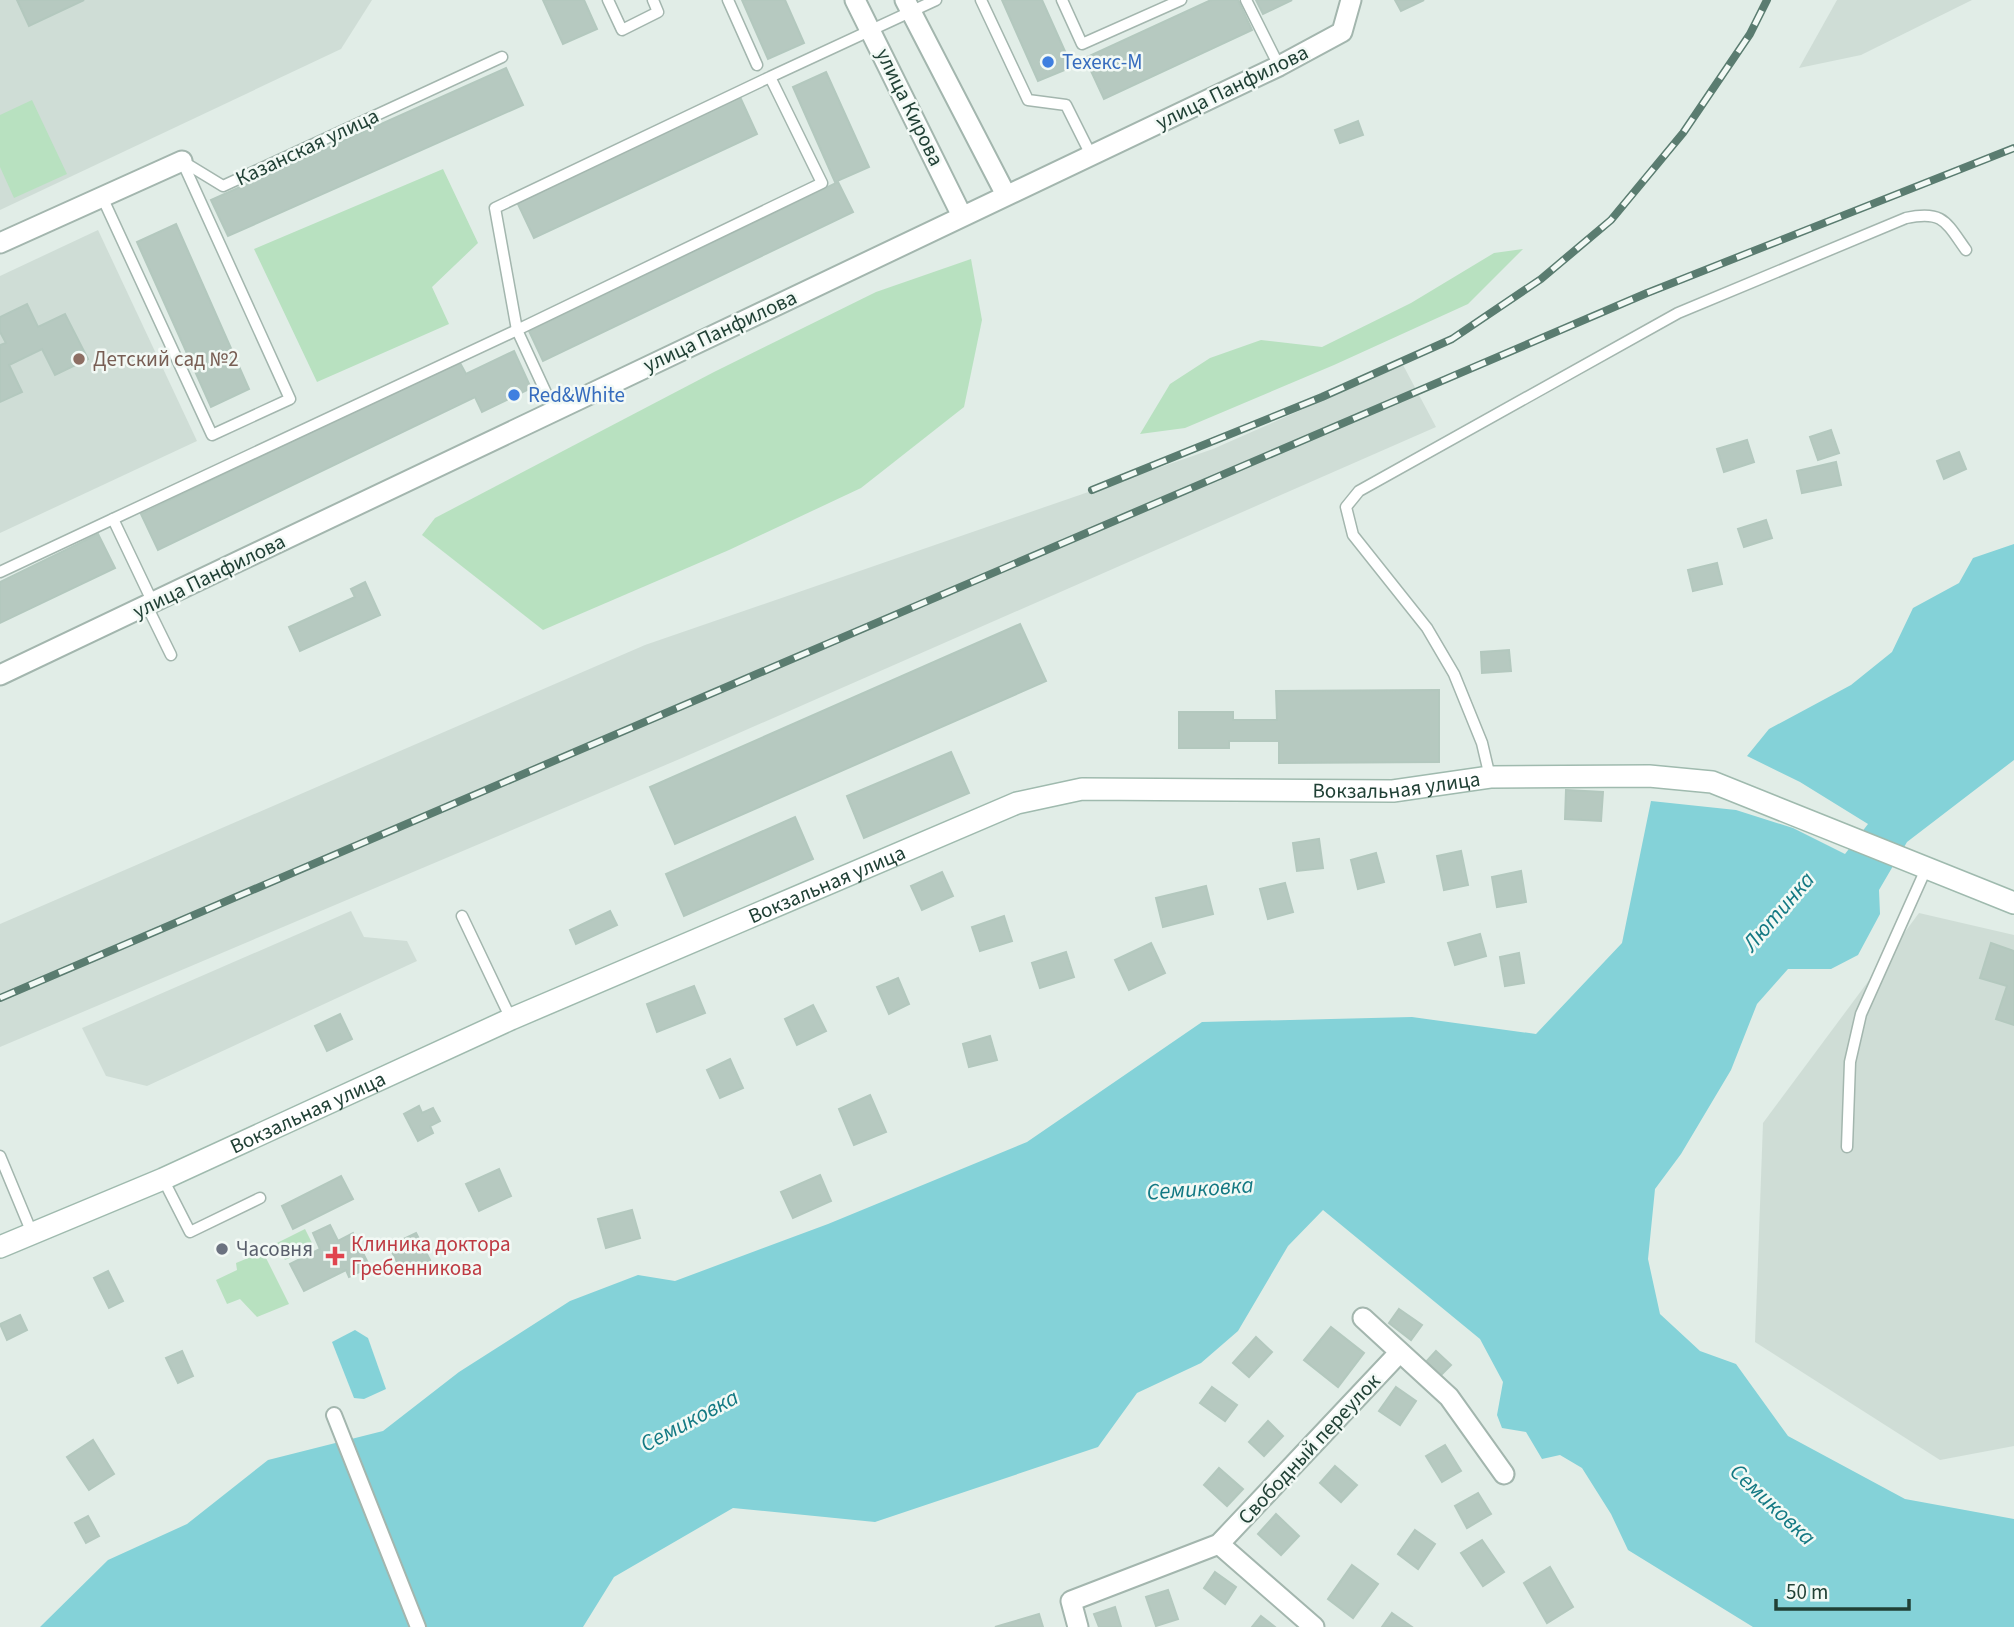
<svg xmlns="http://www.w3.org/2000/svg" width="2014" height="1627" viewBox="0 0 2014 1627" font-family="'Source Sans 3',sans-serif">
<style>
.built{fill:#cfddd6}
.green{fill:#b8e1c0}
.water{fill:#84d2d8}
.building{fill:#b6c9c0;stroke:#b3c8be;stroke-width:2}
.lines{fill:none;stroke-linecap:round;stroke-linejoin:round}
.service-casing{stroke:#a3b6ae;stroke-width:13}
.pedestrian-casing{stroke:#a3b6ae;stroke-width:18}
.minor-casing{stroke:#a3b6ae;stroke-width:23}
.secondary-casing{stroke:#9fbaae;stroke-width:24}
.service{stroke:#fff;stroke-width:10}
.pedestrian{stroke:#fff;stroke-width:14}
.minor{stroke:#fff;stroke-width:19}
.secondary{stroke:#fff;stroke-width:21}
.rail-casing{stroke:#5a7c70;stroke-width:8}
.rail{stroke:#f2f9f5;stroke-width:5;stroke-dasharray:16;stroke-linecap:butt}
.shop-dot{fill:#3f7fe0;stroke:#f2f9f5;stroke-width:2.5}
.education-dot{fill:#8d6e63;stroke:#f2f9f5;stroke-width:2.5}
.worship-dot{fill:#6b7280;stroke:#f2f9f5;stroke-width:2.5}
.health-dot{fill:#e0444e;stroke:#f2f9f5;stroke-width:2.5}
.labels{text-anchor:middle;stroke-width:5;stroke-linejoin:round;paint-order:stroke}
.shop-label{font-size:21px;fill:#366cbe;stroke:#f2f9f5;text-anchor:start}
.street-label{font-size:21px;fill:#204035;stroke:#f2f9f5}
.education-label{font-size:21px;fill:#785e54;stroke:#f2f9f5;text-anchor:start}
.health-label{font-size:21px;fill:#be3a42;stroke:#f2f9f5;text-anchor:start}
.worship-label{font-size:21px;fill:#5b616d;stroke:#f2f9f5;text-anchor:start}
.water-label{font-size:23px;font-style:italic;fill:#137983;stroke:#f2f9f5}
</style>
<rect width="100%" height="100%" fill="#e1ede7"/>
<g class="built">
<polygon points="0,0 372,0 341,49 0,210"/>
<polygon points="1837,0 1972,0 1861,55 1799,68"/>
<polygon points="98,230 197,441 0,533 0,276"/>
<polygon points="1403,365 1436,427 682,758 0,1047 0,924 645,645 1213,449"/>
<polygon points="351,911 364,937 407,941 417,961 147,1086 106,1076 82,1028"/>
<polygon points="1919,913 2014,935 2014,1446 1940,1460 1755,1342 1763,1123"/>
</g>
<g class="green">
<polygon points="32,100 67,174 14,198 0,167 0,115"/>
<polygon points="443,169 478,243 432,287 449,324 317,382 254,249"/>
<polygon points="1523,249 1468,304 1334,365 1185,428 1140,434 1170,384 1210,358 1261,340 1322,347 1411,303 1494,253"/>
<polygon points="971,259 982,320 964,407 861,488 729,550 543,630 422,535 435,518 714,372 876,292"/>
<polygon points="305,1229 314,1247 285,1260 277,1243"/>
<polygon points="263,1252 289,1304 257,1317 240,1299 227,1304 216,1280 237,1270 236,1263"/>
</g>
<g class="water">
<polygon points="2014,544 2014,760 1907,842 1879,890 1880,914 1858,955 1831,969 1788,969 1757,1004 1731,1070 1681,1154 1655,1189 1648,1259 1660,1314 1700,1351 1736,1364 1788,1436 1905,1499 2014,1519 2014,1627 1753,1627 1628,1550 1611,1514 1582,1468 1560,1455 1542,1459 1526,1432 1502,1428 1497,1415 1503,1382 1480,1339 1323,1210 1288,1246 1238,1331 1201,1363 1137,1393 1098,1447 875,1522 733,1508 614,1577 583,1627 40,1627 108,1560 187,1524 268,1460 383,1431 459,1372 570,1301 638,1275 675,1281 828,1224 1027,1142 1202,1022 1412,1017 1536,1034 1622,943 1651,801 1736,810 1793,828 1845,854 1868,824 1800,782 1747,756 1769,729 1851,685 1892,652 1913,608 1959,583 1973,558"/>
<polygon points="355,1330 368,1338 386,1389 364,1399 354,1398 332,1342"/>
</g>
<g class="building">
<polygon points="17,0 84,0 29,26"/>
<polygon points="543,0 584,0 597,29 563,44"/>
<polygon points="742,0 785,0 804,43 768,59"/>
<polygon points="1002,0 1042,0 1072,67 1038,81"/>
<polygon points="1211,0 1238,0 1252,30 1104,99 1085,58"/>
<polygon points="1256,0 1292,0 1263,14"/>
<polygon points="1395,0 1424,0 1401,11"/>
<polygon points="506,68 523,105 228,236 211,200"/>
<polygon points="826,72 869,167 835,182 793,87"/>
<polygon points="740,97 757,134 534,238 517,202"/>
<polygon points="1358,121 1363,135 1340,143 1335,130"/>
<polygon points="838,182 853,212 543,361 529,331"/>
<polygon points="176,224 249,389 211,407 137,242"/>
<polygon points="27,304 38,327 65,314 88,359 55,375 42,349 9,365 22,392 0,402 0,345 6,343 0,332 0,317"/>
<polygon points="514,351 531,388 482,412 475,397 158,550 141,514 459,361 466,374"/>
<polygon points="1831,430 1839,453 1818,460 1810,437"/>
<polygon points="1747,440 1754,462 1724,472 1717,449"/>
<polygon points="1959,452 1966,469 1944,479 1937,461"/>
<polygon points="1836,462 1841,485 1802,493 1797,471"/>
<polygon points="1766,520 1772,538 1744,547 1738,529"/>
<polygon points="98,534 115,568 0,623 0,582"/>
<polygon points="1717,563 1722,584 1693,591 1688,570"/>
<polygon points="365,582 380,615 300,651 289,627 355,597 351,589"/>
<polygon points="1020,624 1046,681 675,844 650,787"/>
<polygon points="1509,650 1511,671 1482,673 1481,652"/>
<polygon points="1439,690 1439,762 1279,763 1279,741 1229,741 1229,748 1179,748 1179,712 1233,712 1233,720 1277,720 1276,691"/>
<polygon points="951,752 969,793 864,838 847,796"/>
<polygon points="1566,790 1603,792 1601,821 1565,819"/>
<polygon points="795,817 813,859 684,916 666,874"/>
<polygon points="1319,839 1323,868 1297,871 1293,843"/>
<polygon points="1461,851 1468,885 1444,890 1437,856"/>
<polygon points="1376,853 1384,882 1358,889 1351,860"/>
<polygon points="1521,871 1526,902 1497,907 1492,877"/>
<polygon points="942,872 953,896 922,910 911,886"/>
<polygon points="1285,883 1293,912 1268,919 1260,889"/>
<polygon points="1206,886 1213,914 1163,927 1156,898"/>
<polygon points="610,911 617,925 576,944 570,930"/>
<polygon points="1004,916 1012,941 980,951 972,927"/>
<polygon points="1480,934 1486,956 1455,965 1448,943"/>
<polygon points="1151,943 1165,973 1129,990 1115,960"/>
<polygon points="1991,943 2014,951 2014,1025 1996,1019 2007,986 1980,978"/>
<polygon points="1066,952 1074,977 1040,988 1032,963"/>
<polygon points="1519,953 1524,983 1505,986 1500,957"/>
<polygon points="898,978 909,1004 889,1014 877,987"/>
<polygon points="694,986 705,1013 657,1032 647,1004"/>
<polygon points="813,1005 826,1031 797,1045 785,1019"/>
<polygon points="340,1014 352,1039 327,1051 315,1026"/>
<polygon points="990,1036 997,1060 969,1067 963,1044"/>
<polygon points="730,1059 743,1088 720,1098 707,1070"/>
<polygon points="870,1095 886,1132 854,1145 839,1109"/>
<polygon points="419,1106 422,1113 433,1108 440,1121 430,1126 433,1133 418,1141 404,1114"/>
<polygon points="499,1169 511,1196 479,1211 466,1184"/>
<polygon points="820,1175 831,1201 793,1218 781,1192"/>
<polygon points="341,1176 353,1199 293,1229 282,1206"/>
<polygon points="632,1210 640,1238 606,1248 598,1219"/>
<polygon points="330,1225 338,1241 353,1233 370,1267 349,1277 346,1270 304,1291 290,1264 320,1249 313,1233"/>
<polygon points="416,1233 430,1260 403,1274 389,1246"/>
<polygon points="108,1271 123,1301 109,1308 94,1278"/>
<polygon points="1399,1309 1422,1325 1411,1340 1389,1323"/>
<polygon points="20,1315 27,1330 7,1340 0,1324"/>
<polygon points="1331,1327 1364,1353 1338,1387 1304,1360"/>
<polygon points="1256,1337 1272,1352 1249,1377 1233,1363"/>
<polygon points="182,1351 193,1376 178,1383 166,1358"/>
<polygon points="1436,1351 1451,1365 1439,1377 1425,1363"/>
<polygon points="1212,1387 1237,1405 1225,1421 1200,1403"/>
<polygon points="1396,1387 1416,1401 1400,1425 1379,1411"/>
<polygon points="1268,1421 1283,1436 1264,1456 1249,1442"/>
<polygon points="93,1440 114,1474 89,1490 67,1457"/>
<polygon points="1445,1445 1461,1471 1442,1482 1426,1456"/>
<polygon points="1335,1466 1357,1485 1341,1502 1320,1483"/>
<polygon points="1219,1468 1243,1489 1227,1506 1204,1485"/>
<polygon points="1478,1493 1491,1514 1467,1528 1455,1506"/>
<polygon points="1276,1514 1299,1536 1281,1555 1258,1534"/>
<polygon points="88,1516 99,1536 86,1543 75,1523"/>
<polygon points="1415,1530 1435,1544 1418,1569 1398,1554"/>
<polygon points="1482,1540 1504,1572 1483,1586 1461,1553"/>
<polygon points="1352,1565 1378,1584 1353,1618 1328,1599"/>
<polygon points="1550,1567 1573,1607 1547,1623 1524,1583"/>
<polygon points="1215,1572 1236,1587 1225,1604 1204,1588"/>
<polygon points="1168,1590 1178,1619 1156,1626 1146,1597"/>
<polygon points="1115,1607 1121,1627 1099,1627 1094,1614"/>
<polygon points="1392,1613 1412,1627 1382,1627"/>
<polygon points="1039,1614 1043,1627 995,1627"/>
<polygon points="1261,1616 1275,1627 1252,1627"/>
</g>
<g class="lines">
<defs>
<g id="service">
<polyline points="608,0 622,30 658,12 653,0"/>
<polyline points="728,0 757,65"/>
<polyline points="981,0 1028,100 1066,105 1091,155"/>
<polyline points="1062,0 1082,44 1181,0"/>
<polyline points="1246,0 1279,66"/>
<polyline points="770,77 495,208 517,330 822,183 770,77 936,0"/>
<polyline points="182,161 223,186 502,57"/>
<polyline points="103,199 212,435 290,399 182,161"/>
<polyline points="0,572 113,519"/>
<polyline points="153,603 113,519 517,330 554,410"/>
<polyline points="147,606 171,655"/>
<path d="M1490 777 1482 743 1454 674 1427 628 1353 535 1346 507 1359 491 1678 313 1906 218C1943 210 1946 222 1966 250"/>
<polyline points="462,916 511,1019"/>
<polyline points="1847,1147 1850,1062 1861,1014 1926,869"/>
<polyline points="0,1156 32,1233"/>
<polyline points="163,1179 190,1232 260,1198"/>
</g>
<polyline id="pedestrian" points="334,1415 418,1627"/>
<g id="minor">
<polyline points="855,0 962,216"/>
<polyline points="905,0 1006,195"/>
<polyline points="0,243 182,161"/>
<polyline points="0,675 1279,66 1342,32 1351,0"/>
<polyline points="1363,1318 1449,1397 1504,1474"/>
<polyline points="1219,1544 1314,1627"/>
<polyline points="1078,1627 1071,1601 1219,1544 1399,1353"/>
</g>
<g id="secondary">
<path id="s1" d="M0 1247 163 1179 511 1019 1017 803 1082 789 1393 791 1490 777 1649 776 1712 782 2014 903"/>
</g>
</defs>
<use href="#service" class="service-casing"/>
<use href="#pedestrian" class="pedestrian-casing"/>
<use href="#minor" class="minor-casing"/>
<use href="#secondary" class="secondary-casing"/>
<use href="#service" class="service"/>
<use href="#pedestrian" class="pedestrian"/>
<use href="#minor" class="minor"/>
<use href="#secondary" class="secondary"/>
<defs>
<g id="rail">
<polyline points="1092,490 1322,397 1452,339 1541,279 1611,220 1683,133 1750,34 1767,0"/>
<polyline points="0,998 1647,293 2014,148"/>
</g>
</defs>
<use href="#rail" class="rail-casing"/>
<use href="#rail" class="rail"/>
</g>
<g class="shop-dot">
<circle cx="1048" cy="62" r="7"/>
<circle cx="514" cy="395" r="7"/>
</g>
<circle class="education-dot" cx="79" cy="359" r="7"/>
<circle class="worship-dot" cx="222" cy="1249" r="7"/>
<path class="health-dot" d="M331.5 1245.5h7v7h7v7h-7v7h-7v-7h-7v-7h7z"/>
<g class="labels">
<g class="shop-label">
<text x="1062" y="69">Техекс-М</text>
<text x="528" y="402">Red&amp;White</text>
</g>
<g class="street-label">
<text transform="translate(1232 87) rotate(-26)" y="7">улица Панфилова</text>
<text transform="translate(910 107) rotate(64)" y="7">улица Кирова</text>
<text transform="translate(307 147) rotate(-25)" y="7">Казанская улица</text>
<text transform="translate(720 331) rotate(-25)" y="7">улица Панфилова</text>
<text transform="translate(209 576) rotate(-26)" y="7">улица Панфилова</text>
<text dy="7" stroke="none"><textPath href="#s1" startOffset="1491">Вокзальная улица</textPath></text>
<text dy="7" stroke="none"><textPath href="#s1" startOffset="903">Вокзальная улица</textPath></text>
<text dy="7" stroke="none"><textPath href="#s1" startOffset="336">Вокзальная улица</textPath></text>
<text transform="translate(1309 1449) rotate(-47)" y="7">Свободный переулок</text>
</g>
<g class="education-label">
<text x="93" y="366">Детский сад №2</text>
</g>
<g class="health-label">
<text x="351" y="1251">Клиника доктора<tspan x="351" dy="24">Гребенникова</tspan></text>
</g>
<g class="worship-label">
<text x="236" y="1256">Часовня</text>
</g>
<g class="water-label">
<text transform="translate(1778 911) rotate(-49)" y="8">Лютинка</text>
<text transform="translate(1200 1188) rotate(-4)" y="8">Семиковка</text>
<text transform="translate(689 1420) rotate(-28)" y="8">Семиковка</text>
<text transform="translate(1773 1504) rotate(43)" y="8">Семиковка</text>
</g>
</g>
<path d="M1776 1599v10h133v-10" fill="none" stroke="#204035" stroke-width="3.5"/>
<text x="1786" y="1599" font-size="21" fill="#204035" stroke="#f2f9f5" stroke-width="5" paint-order="stroke">50 m</text>
</svg>
